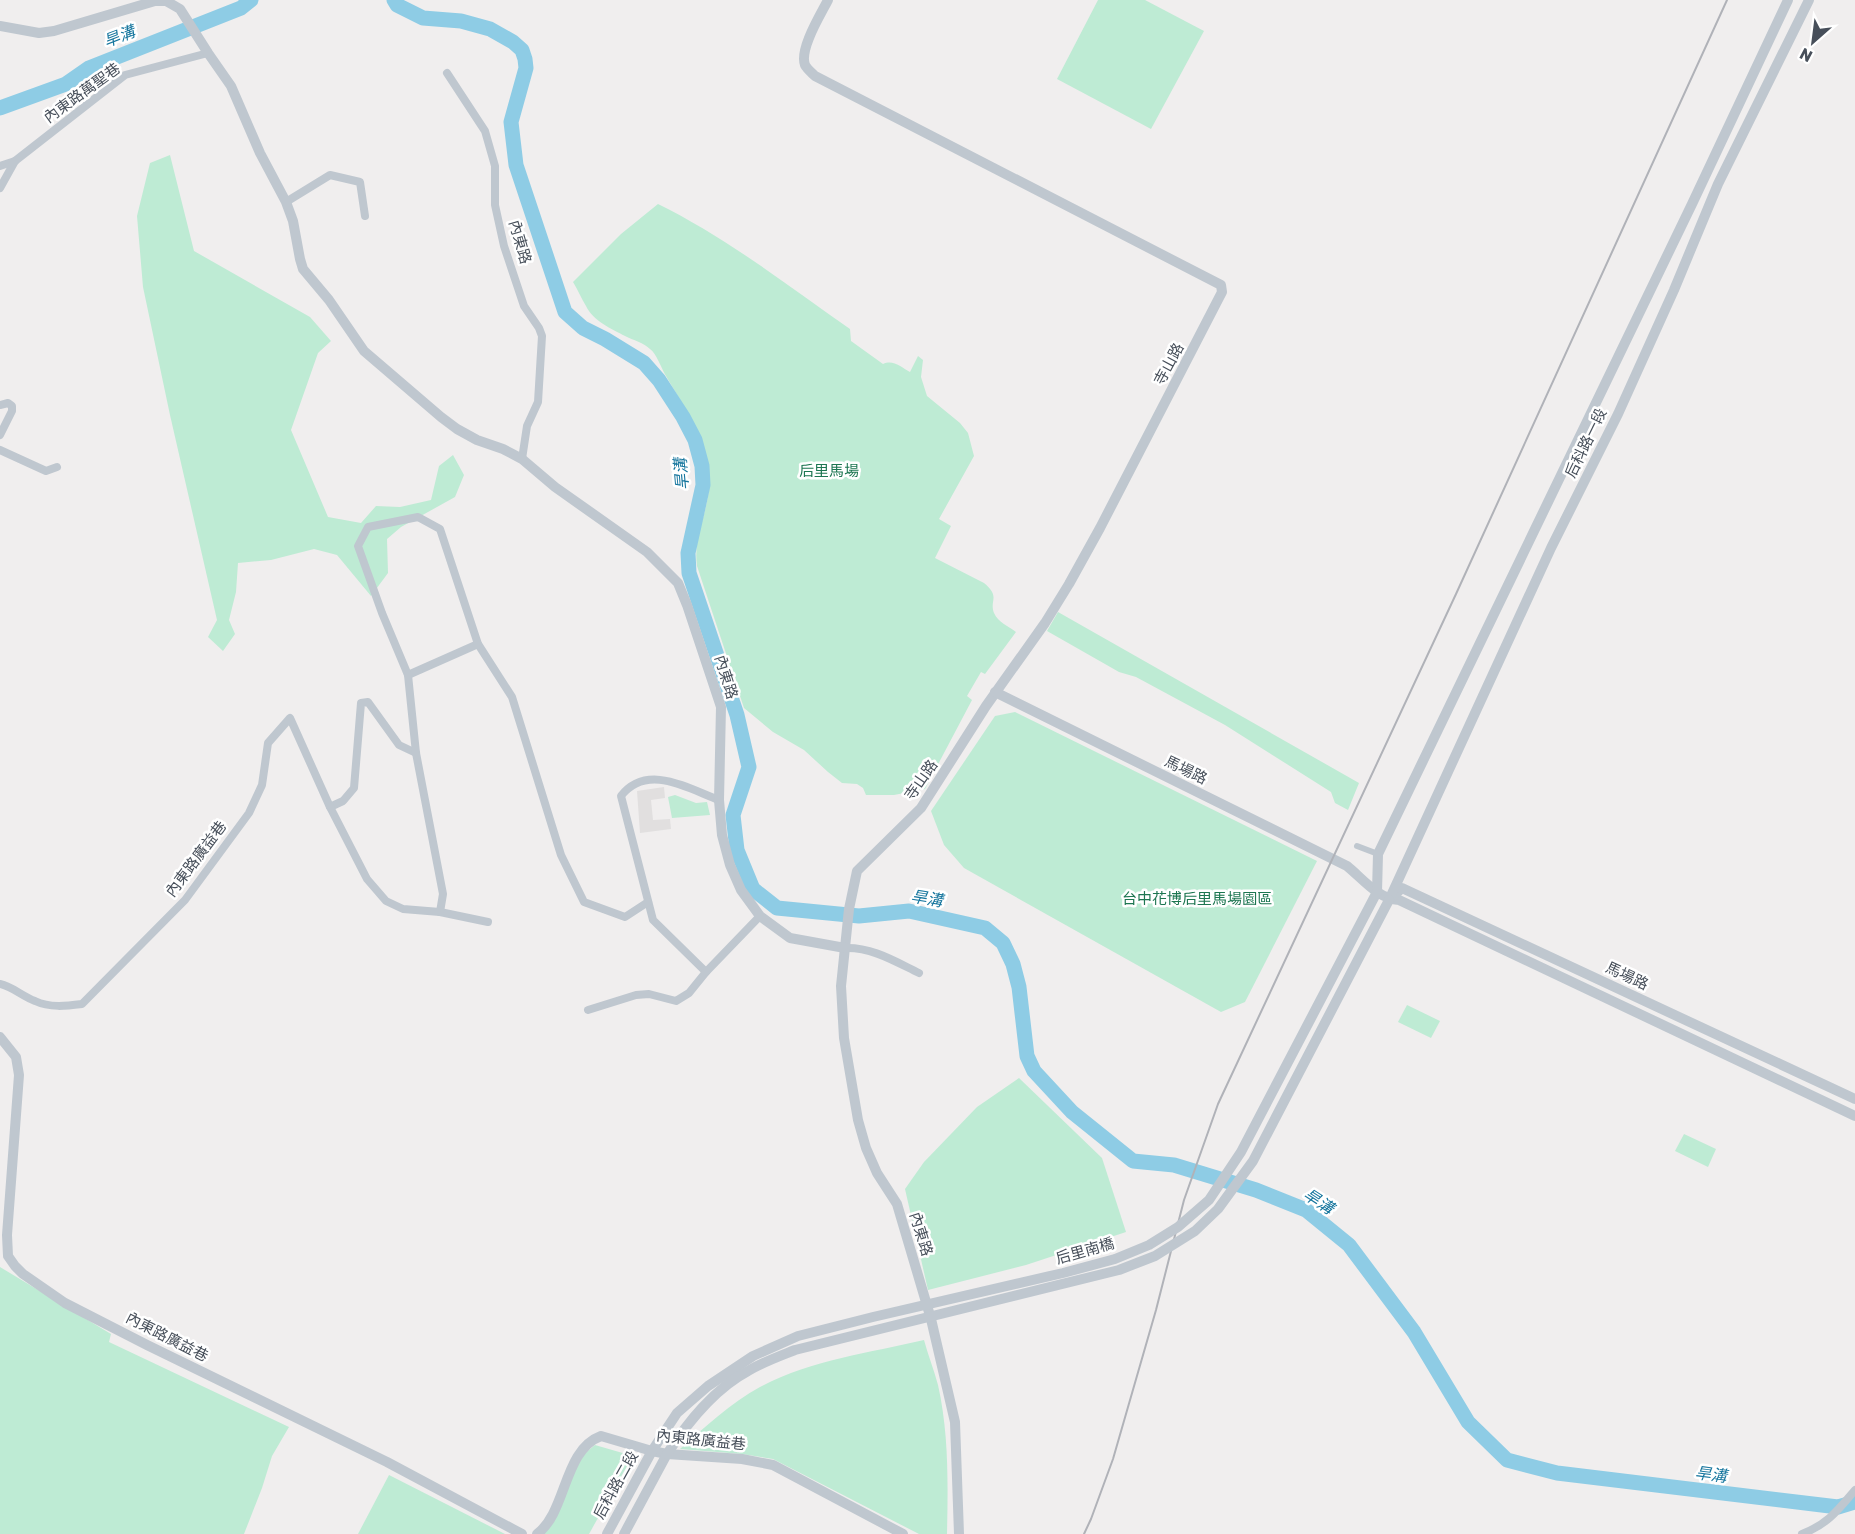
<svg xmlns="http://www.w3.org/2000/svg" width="1855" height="1534" viewBox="0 0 1855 1534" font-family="Rubik,'Noto Sans TC',sans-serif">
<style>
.education{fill:#e1dfdf}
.green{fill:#beebd4}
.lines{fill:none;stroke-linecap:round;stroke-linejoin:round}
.river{stroke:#8ecce5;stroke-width:15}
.pedestrian{stroke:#bfc7cf;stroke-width:6}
.minor{stroke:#bfc7cf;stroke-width:8}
.tertiary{stroke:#bfc7cf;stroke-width:10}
.rail{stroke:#b0b2b8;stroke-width:2}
.tertiary-bridge{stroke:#bfc7cf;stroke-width:10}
.labels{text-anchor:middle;stroke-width:5;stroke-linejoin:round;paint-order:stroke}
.street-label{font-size:15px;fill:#474f5a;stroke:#fff}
.park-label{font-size:15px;fill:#1d7651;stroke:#fff}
.water-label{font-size:16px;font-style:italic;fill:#16769e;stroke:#fff}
</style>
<rect width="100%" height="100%" fill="#f0eeee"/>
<polygon class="education" points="664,787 665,798 651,800 653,820 670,819 671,829 640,833 637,791"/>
<g class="green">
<polygon points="1098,0 1145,0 1204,31 1151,129 1057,79"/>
<polygon points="170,155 194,251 310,317 331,341 318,353 291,430 328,517 361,523 376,506 400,507 431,500 439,466 453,455 464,475 455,497 401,527 387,539 388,573 371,596 337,555 314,549 271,560 238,563 236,592 229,620 235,634 223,651 208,637 217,620 170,415 143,287 137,216 150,163"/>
<path d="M658 204C727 238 787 285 850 329L851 341 883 364C893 359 901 367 910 372L918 356 923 360 921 377 927 396 960 423 968 433 974 456 939 519 951 526 935 558 984 583C1001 597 989 600 994 613 998 622 1008 626 1016 632L985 674 981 672 967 696 972 700 925 789 894 795H866L863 788 857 784 842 783 828 772 804 750 773 732 744 708 697 566C692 531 715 503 708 467 702 434 683 405 666 376 661 368 657 354 650 349 644 343 633 340 625 336 612 329 593 321 586 306 581 298 578 290 573 282L621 234Z"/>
<polygon points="1058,612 1359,783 1348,810 1335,803 1331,792 1225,725 1136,677 1119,672 1047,631"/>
<polygon points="1015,712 1317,861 1245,1002 1221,1012 964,868 944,845 931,811 995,716"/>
<polygon points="675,795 696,803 707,802 710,815 672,818 668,797"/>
<polygon points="1407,1005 1440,1021 1431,1038 1398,1022"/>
<polygon points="1019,1078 1102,1158 1126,1232 1026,1265 928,1290 905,1189 924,1162 977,1107"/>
<polygon points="1684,1134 1716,1149 1708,1167 1675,1151"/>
<polygon points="0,1267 111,1334 109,1342 289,1427 272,1456 262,1488 244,1534 0,1534"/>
<path d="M924 1340C928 1355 934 1370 938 1385 949 1434 948 1484 947 1534H919L773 1459 742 1454 680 1449C705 1427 731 1403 760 1387 811 1360 869 1353 924 1340Z"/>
<polygon points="595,1445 626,1454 632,1457 589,1534 541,1534 584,1454"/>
<polygon points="389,1475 505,1534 358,1534"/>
</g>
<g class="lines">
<g class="river">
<polyline points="394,0 397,5 423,18 461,21 490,29 513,42 522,50 525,59 526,68 511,122 516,165 565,312 583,328 605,339 644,363 659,380 683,417 695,440 702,466 703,485 688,553 689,573 737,715 749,767 733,815 737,850 753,889 777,908 859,916 909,911 985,928 1003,943 1013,964 1019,987 1027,1056 1034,1071 1072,1112 1133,1161 1174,1165 1256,1190 1306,1210 1349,1245 1414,1332 1468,1422 1507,1460 1557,1473 1838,1507 1855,1502"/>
<polyline points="0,108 66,84 89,68 241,8 251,0"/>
</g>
<polyline class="pedestrian" points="1357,846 1378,854"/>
<g class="minor">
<polyline points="447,73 485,131 495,166 495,205 504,246 524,306 539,328 542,336 538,402 527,426 522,459"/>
<polyline points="0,166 15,161"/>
<polyline points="0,188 15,161 125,75 208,53"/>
<polyline points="286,202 330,175 360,182 365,216"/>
<polyline points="0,405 8,403 12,406 12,411 0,435"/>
<polyline points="0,450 46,471 57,467"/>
<polyline points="408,675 478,644"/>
<polyline points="330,807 343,801 354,788 361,703 368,702 399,745 416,753"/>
<polyline points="440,912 488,922"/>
<path d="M845 948C872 947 896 962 919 973"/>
<path d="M706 972 653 920 621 796C647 763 687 788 719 800"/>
<path d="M0 984C13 987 22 996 35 1001 50 1008 66 1006 82 1004L185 900 249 813 262 785 268 743 290 718 330 807 367 879 386 901 403 909 440 912 443 894 416 753 408 675 382 613 358 546 368 527 418 517 440 529 478 644 512 697 561 855 584 902 625 917 648 902"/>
<polyline points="588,1010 636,995 649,994 676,1001 689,993 706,972 760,916"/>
<path d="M1802 1534C1828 1524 1838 1510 1855 1490"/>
</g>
<g class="tertiary">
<path d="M828 0C821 14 799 49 805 65 807 69 812 73 815 76L1221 285 1222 292 1100 528 1069 584 1045 623 986 706 921 808 857 871 849 909 841 986 844 1038 858 1120 866 1148 877 1173 897 1204 931 1319 955 1422 959 1534"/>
<polyline points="0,26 39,33 54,31 155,1 166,1 180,9 208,53 231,86 260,153 286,202 293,221 300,259 303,269 329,300 364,351 441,417 457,429 477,440 503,449 522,459 555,487 647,552 678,583 687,605 721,707 719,800 722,835 730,865 741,890 760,916 790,938 845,948"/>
<path d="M995 692 1347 866C1363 879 1378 899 1399 900L1855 1116"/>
<polyline points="1377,892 1378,854 1692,204 1788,0"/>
<polyline points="1392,897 1402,888 1855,1099"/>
<polyline points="1389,900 1551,548 1618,414 1674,290 1718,184 1809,0"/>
<polyline points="0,1037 16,1057 19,1075 7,1235 8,1256 15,1266 23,1274 65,1303 147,1345 387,1462 522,1534"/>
<path d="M537 1534C567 1512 563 1450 601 1436L652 1451 667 1454 742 1459 773 1465 903 1534"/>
<polyline points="607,1534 652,1451"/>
<polyline points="624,1534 667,1454"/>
</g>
<polyline class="rail" points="1084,1534 1091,1519 1113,1459 1156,1310 1184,1200 1218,1104 1456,594 1727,0"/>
<g class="tertiary-bridge">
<polyline points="652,1451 677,1413 708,1386 753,1356 798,1336 873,1317 1063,1273 1115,1259 1149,1245 1178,1227 1209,1200 1241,1152 1377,892"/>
<path d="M667 1454C688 1422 714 1389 748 1371 763 1362 780 1356 795 1350L1119 1270 1155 1256 1195 1231 1218 1209 1253 1161 1389 900"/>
</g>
</g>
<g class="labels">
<g class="street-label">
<text transform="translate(82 93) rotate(-36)" y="5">內東路萬聖巷</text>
<text transform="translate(520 242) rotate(74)" y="5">內東路</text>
<text transform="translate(1169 364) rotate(-62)" y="5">寺山路</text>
<text transform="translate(1586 443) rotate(-64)" y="5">后科路一段</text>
<text transform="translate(726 677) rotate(73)" y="5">內東路</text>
<text transform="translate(1186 770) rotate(26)" y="5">馬場路</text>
<text transform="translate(921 780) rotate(-55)" y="5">寺山路</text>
<text transform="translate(196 859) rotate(-53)" y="5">內東路廣益巷</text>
<text transform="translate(1627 976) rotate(25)" y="5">馬場路</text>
<text transform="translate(921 1234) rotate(73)" y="5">內東路</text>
<text transform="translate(1085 1251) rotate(-16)" y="5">后里南橋</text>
<text transform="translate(167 1337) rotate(27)" y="5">內東路廣益巷</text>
<text transform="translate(701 1440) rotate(6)" y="5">內東路廣益巷</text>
<text transform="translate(616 1485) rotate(-61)" y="5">后科路二段</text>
</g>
<g class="park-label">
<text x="829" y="476">后里馬場</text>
<text x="1197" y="904">台中花博后里馬場園區</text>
</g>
<g class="water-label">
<text transform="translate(119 36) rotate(-21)" y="6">旱溝</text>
<text transform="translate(681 474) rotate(-95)" y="6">旱溝</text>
<text transform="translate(927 898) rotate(9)" y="6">旱溝</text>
<text transform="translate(1319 1201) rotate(33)" y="6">旱溝</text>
<text transform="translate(1711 1474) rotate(7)" y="6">旱溝</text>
</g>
</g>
<g transform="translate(1813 42) rotate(208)" stroke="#ffffff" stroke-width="4.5" paint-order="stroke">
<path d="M0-4.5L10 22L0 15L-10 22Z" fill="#474f5a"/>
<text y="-9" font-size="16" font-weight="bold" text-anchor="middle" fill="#474f5a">N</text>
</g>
</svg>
